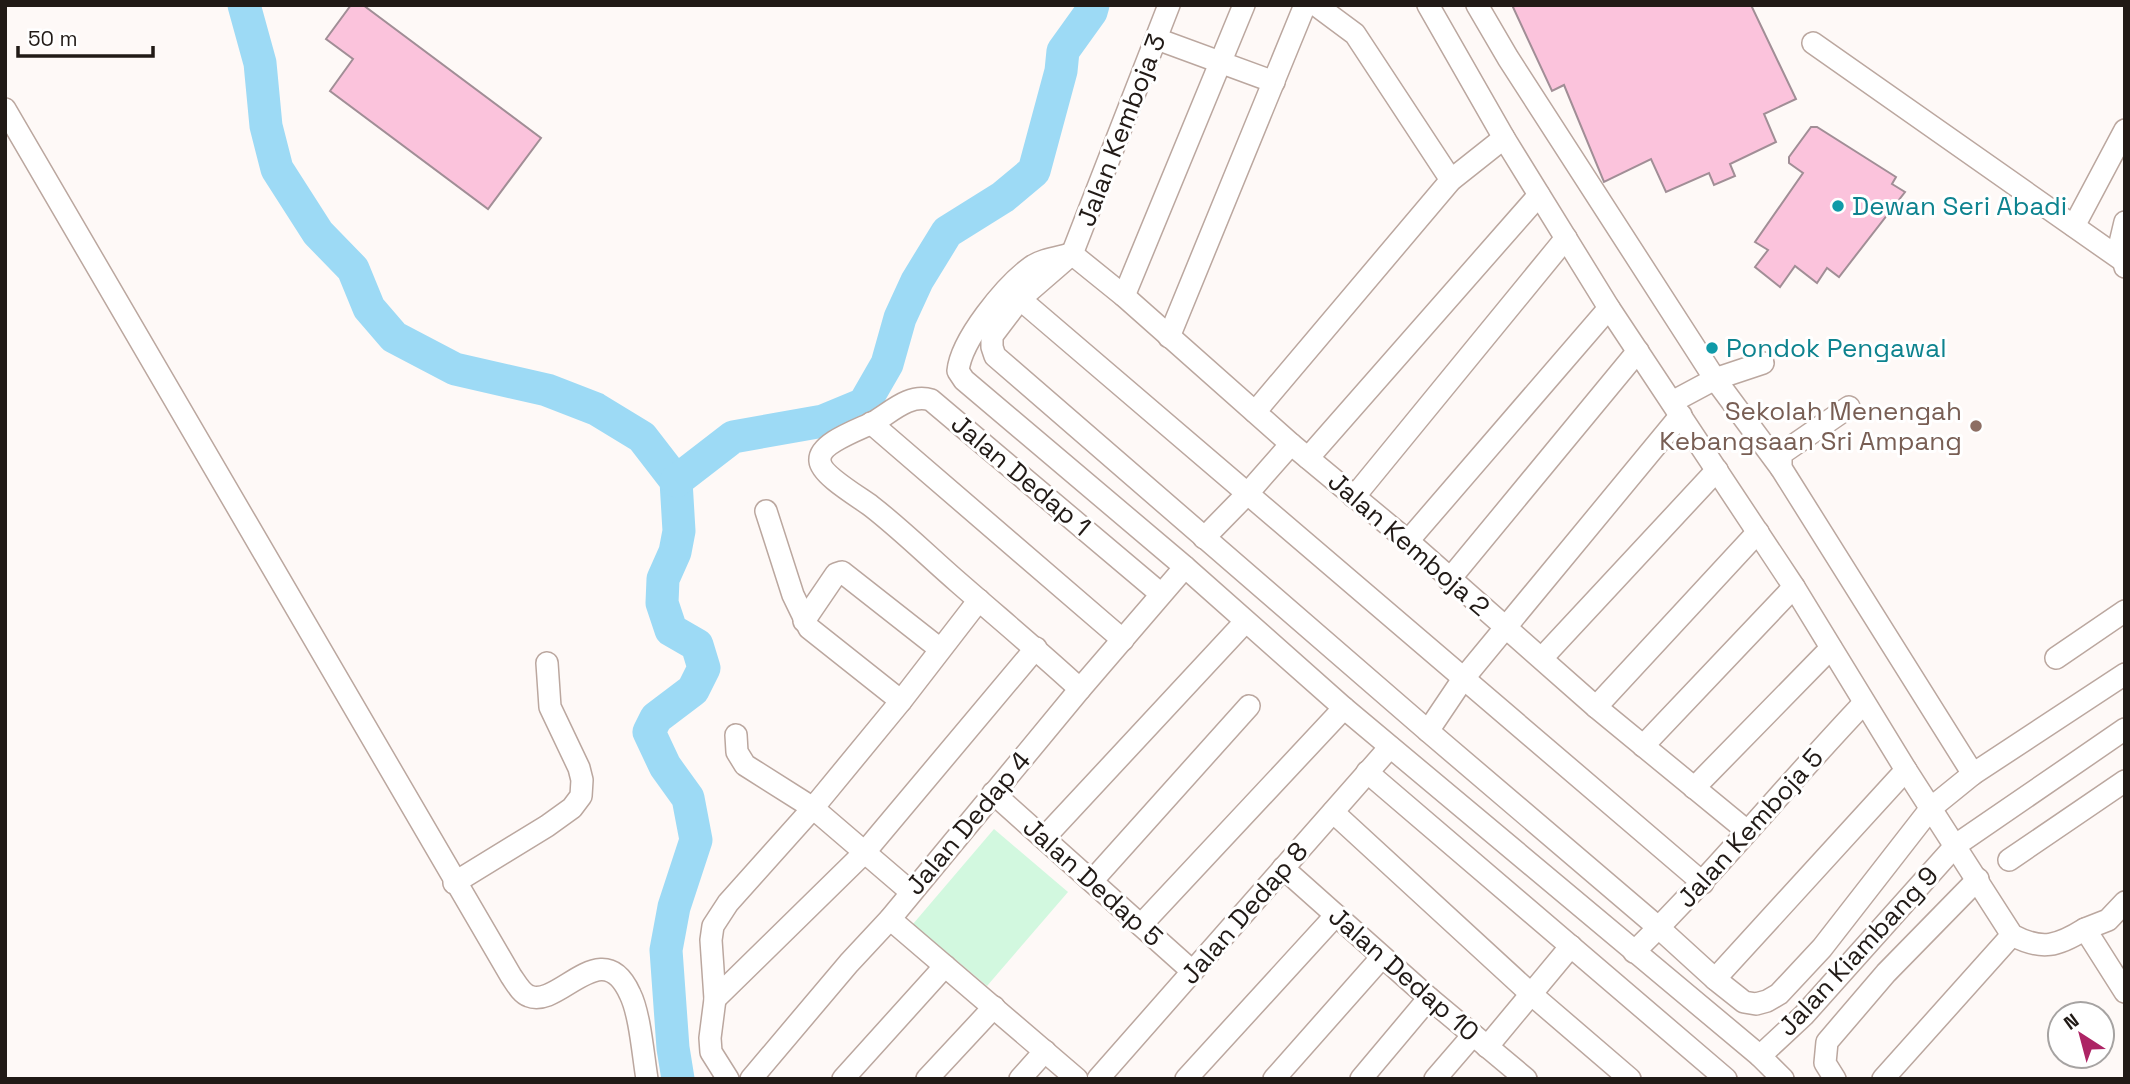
<svg xmlns="http://www.w3.org/2000/svg" width="2130" height="1084" viewBox="0 0 2130 1084" font-family="'Space Grotesk',sans-serif">
<style>
.green{fill:#d2f8df}
.lines{fill:none;stroke-linecap:round;stroke-linejoin:round}
.river{stroke:#9ddaf5;stroke-width:33}
.building{fill:#fbc3dc;stroke:#a18e96;stroke-width:2}
.minor-casing{stroke:#bba79f;stroke-width:24}
.minor{stroke:#fff;stroke-width:21}
.culture-dot{fill:#0f9aa8;stroke:#fff;stroke-width:2.5}
.education-dot{fill:#8d6e63;stroke:#fff;stroke-width:2.5}
.labels{text-anchor:middle;stroke-width:6;stroke-linejoin:round;paint-order:stroke}
.street-label{font-size:26px;fill:#211a16;stroke:#fff}
.culture-label{font-size:26px;fill:#0d838f;stroke:#fff;text-anchor:start}
.education-label{font-size:26px;fill:#785e54;stroke:#fff;text-anchor:end}
</style>
<rect width="100%" height="100%" fill="#fef9f7"/>
<polygon class="green" points="994,829 1068,892 987,986 913,924"/>
<g class="lines">
<g class="river">
<polyline points="244,5 260,63 266,126 277,169 318,233 353,269 369,308 394,337 455,369 547,390 596,409 642,437 676,481 679,531 675,552 663,579 662,603 671,630 697,645 704,668 693,690 656,718 649,732 665,766 688,798 696,840 674,907 666,950 673,1048 678,1079"/>
<polyline points="676,481 733,437 823,421 864,404 887,364 900,318 917,281 947,232 1003,197 1034,171 1061,71 1063,51 1091,12 1093,5"/>
</g>
</g>
<g class="building">
<polygon points="351,5 363,5 541,138 488,209 330,91 353,59 326,39"/>
<polygon points="1512,5 1751,5 1796,99 1764,114 1776,142 1730,164 1735,176 1714,185 1709,173 1666,192 1651,159 1604,182 1564,85 1552,91"/>
<polygon points="1811,127 1817,127 1896,177 1892,184 1905,192 1839,277 1827,268 1817,283 1795,266 1780,287 1755,267 1768,250 1755,242 1803,173 1789,163 1789,157"/>
</g>
<g class="lines">
<defs>
<g id="minor">
<polyline points="1169,5 1072,254 1020,299 992,336 992,347 995,356 1428,731 1659,928 1715,979 1744,1002 1756,1004 1767,1001 1779,994 1822,948 1931,808 1973,774 2125,674"/>
<polyline points="1316,5 1355,34 1451,180"/>
<path d="M1428 5 1504 138 1609 308 1794 587 1906 770 2012 935C2042 951 2058 946 2085 929"/>
<polyline points="1477,5 1508,58 1715,379 1781,468"/>
<polyline points="1157,39 1274,82"/>
<polyline points="1813,43 2122,260"/>
<path d="M5 109 511 976C516 983 521 993 529 996 559 1009 602 932 630 994 640 1014 643 1055 647 1079"/>
<polyline points="2125,222 2120,243 2125,267"/>
<polyline points="2074,226 2125,130"/>
<polyline points="1072,254 1124,296 1291,444 1408,541 1596,707 1747,831"/>
<path d="M1067 255C1055 258 1041 260 1031 267 1005 286 961 340 958 371L964 380 1185 567 1344 708 1760 1056 1783 1079"/>
<polyline points="1124,296 1244,5"/>
<polyline points="1020,299 1703,883"/>
<polyline points="1169,337 1305,5"/>
<polyline points="1672,402 1715,379 1763,363"/>
<polyline points="1849,407 1781,454 1781,468 1973,774"/>
<polyline points="1255,412 1451,180 1504,138"/>
<polyline points="871,423 1123,640"/>
<polyline points="1308,458 1539,195"/>
<polyline points="1354,497 1566,238"/>
<polyline points="766,511 793,595 809,628 901,701"/>
<polyline points="1204,538 1248,493 1291,444"/>
<polyline points="1408,541 1609,308"/>
<polyline points="1449,580 1638,351"/>
<polyline points="804,621 836,574 842,572 940,649"/>
<polyline points="1542,658 1717,470"/>
<polyline points="2056,658 2125,611"/>
<path d="M1080 689C1040 652 999 618 959 583 930 558 902 530 871 506 859 497 821 475 820 461 818 443 861 429 874 422 891 412 910 393 931 400L1161 594"/>
<polyline points="1596,707 1758,532"/>
<polyline points="1428,731 1463,679 1681,415"/>
<polyline points="736,735 737,752 745,765 813,808 911,892"/>
<polyline points="1643,746 1794,587"/>
<polyline points="1367,772 1726,1079"/>
<polyline points="1694,788 1831,648"/>
<polyline points="993,793 1192,971"/>
<polyline points="1333,812 1531,994 1630,1079"/>
<polyline points="1044,838 1245,622"/>
<polyline points="2009,860 2125,781"/>
<polyline points="1283,868 1429,998 1526,1079"/>
<polyline points="1092,881 1249,706"/>
<polyline points="454,883 547,826 572,808 581,796 582,780 579,768 550,707 547,663"/>
<polyline points="2125,902 2108,920 2085,929 2125,992"/>
<polyline points="890,919 1077,1079"/>
<polyline points="1141,925 1344,708"/>
<path d="M1634 952C1715 873 1786 785 1864 703"/>
<polyline points="1715,979 1906,770"/>
<polyline points="715,999 864,853 1036,648"/>
<polyline points="1487,1047 1571,946"/>
<polyline points="1760,1056 1804,1015 1956,845 2125,729"/>
<polyline points="728,1079 711,1052 710,1038 715,999 711,940 713,926 728,903 813,808 901,701 979,600"/>
<polyline points="751,1079 849,963 890,919 1080,689 1185,567"/>
<polyline points="843,1079 945,966"/>
<polyline points="927,1079 994,1007"/>
<polyline points="1020,1079 1045,1051"/>
<polyline points="1098,1079 1390,747"/>
<polyline points="1186,1079 1336,915"/>
<polyline points="1274,1079 1382,957"/>
<polyline points="1361,1079 1429,998"/>
<polyline points="1435,1079 1473,1035"/>
<polyline points="1835,1079 1825,1063 1827,1042 1886,973 1978,879"/>
<polyline points="1883,1079 2012,935"/>
</g>
</defs>
<use href="#minor" class="minor-casing"/>
<use href="#minor" class="minor"/>
</g>
<g class="culture-dot">
<circle cx="1838" cy="206" r="7"/>
<circle cx="1712" cy="348" r="7"/>
</g>
<circle class="education-dot" cx="1976" cy="426" r="7"/>
<g class="labels">
<g class="street-label">
<text transform="translate(1121 130) rotate(-69)" y="9">Jalan Kemboja 3</text>
<text transform="translate(1021 475) rotate(40)" y="9">Jalan Dedap 1</text>
<text transform="translate(1409 544) rotate(41)" y="9">Jalan Kemboja 2</text>
<text transform="translate(968 823) rotate(-50)" y="9">Jalan Dedap 4</text>
<text transform="translate(1750 828) rotate(-48)" y="9">Jalan Kemboja 5</text>
<text transform="translate(1093 882) rotate(42)" y="9">Jalan Dedap 5</text>
<text transform="translate(1244 913) rotate(-49)" y="9">Jalan Dedap 8</text>
<text transform="translate(1858 951) rotate(-47)" y="9">Jalan Kiambang 9</text>
<text transform="translate(1404 974) rotate(41)" y="9">Jalan Dedap 10</text>
</g>
<g class="culture-label">
<text x="1852" y="215">Dewan Seri Abadi</text>
<text x="1726" y="357">Pondok Pengawal</text>
</g>
<g class="education-label">
<text x="1962" y="420">Sekolah Menengah<tspan x="1962" dy="30">Kebangsaan Sri Ampang</tspan></text>
</g>
</g>
<rect width="2130" height="1084" fill="none" stroke="#211a16" stroke-width="14"/>
<g transform="translate(2081 1035) rotate(324)"><circle r="33" fill="#ffffff" stroke="#a6a3a2" stroke-width="2"/>
<path d="M0-5L12 26L0 18L-12 26Z" fill="#ad2465"/>
<text y="-10" font-size="19" font-weight="bold" text-anchor="middle" fill="#211a16">N</text>
</g>
<path d="M18 46v10h135v-10" fill="none" stroke="#211a16" stroke-width="3.5"/>
<text x="28" y="46" font-size="21" fill="#211a16" stroke="#ffffff" stroke-width="5" paint-order="stroke">50 m</text>
</svg>
